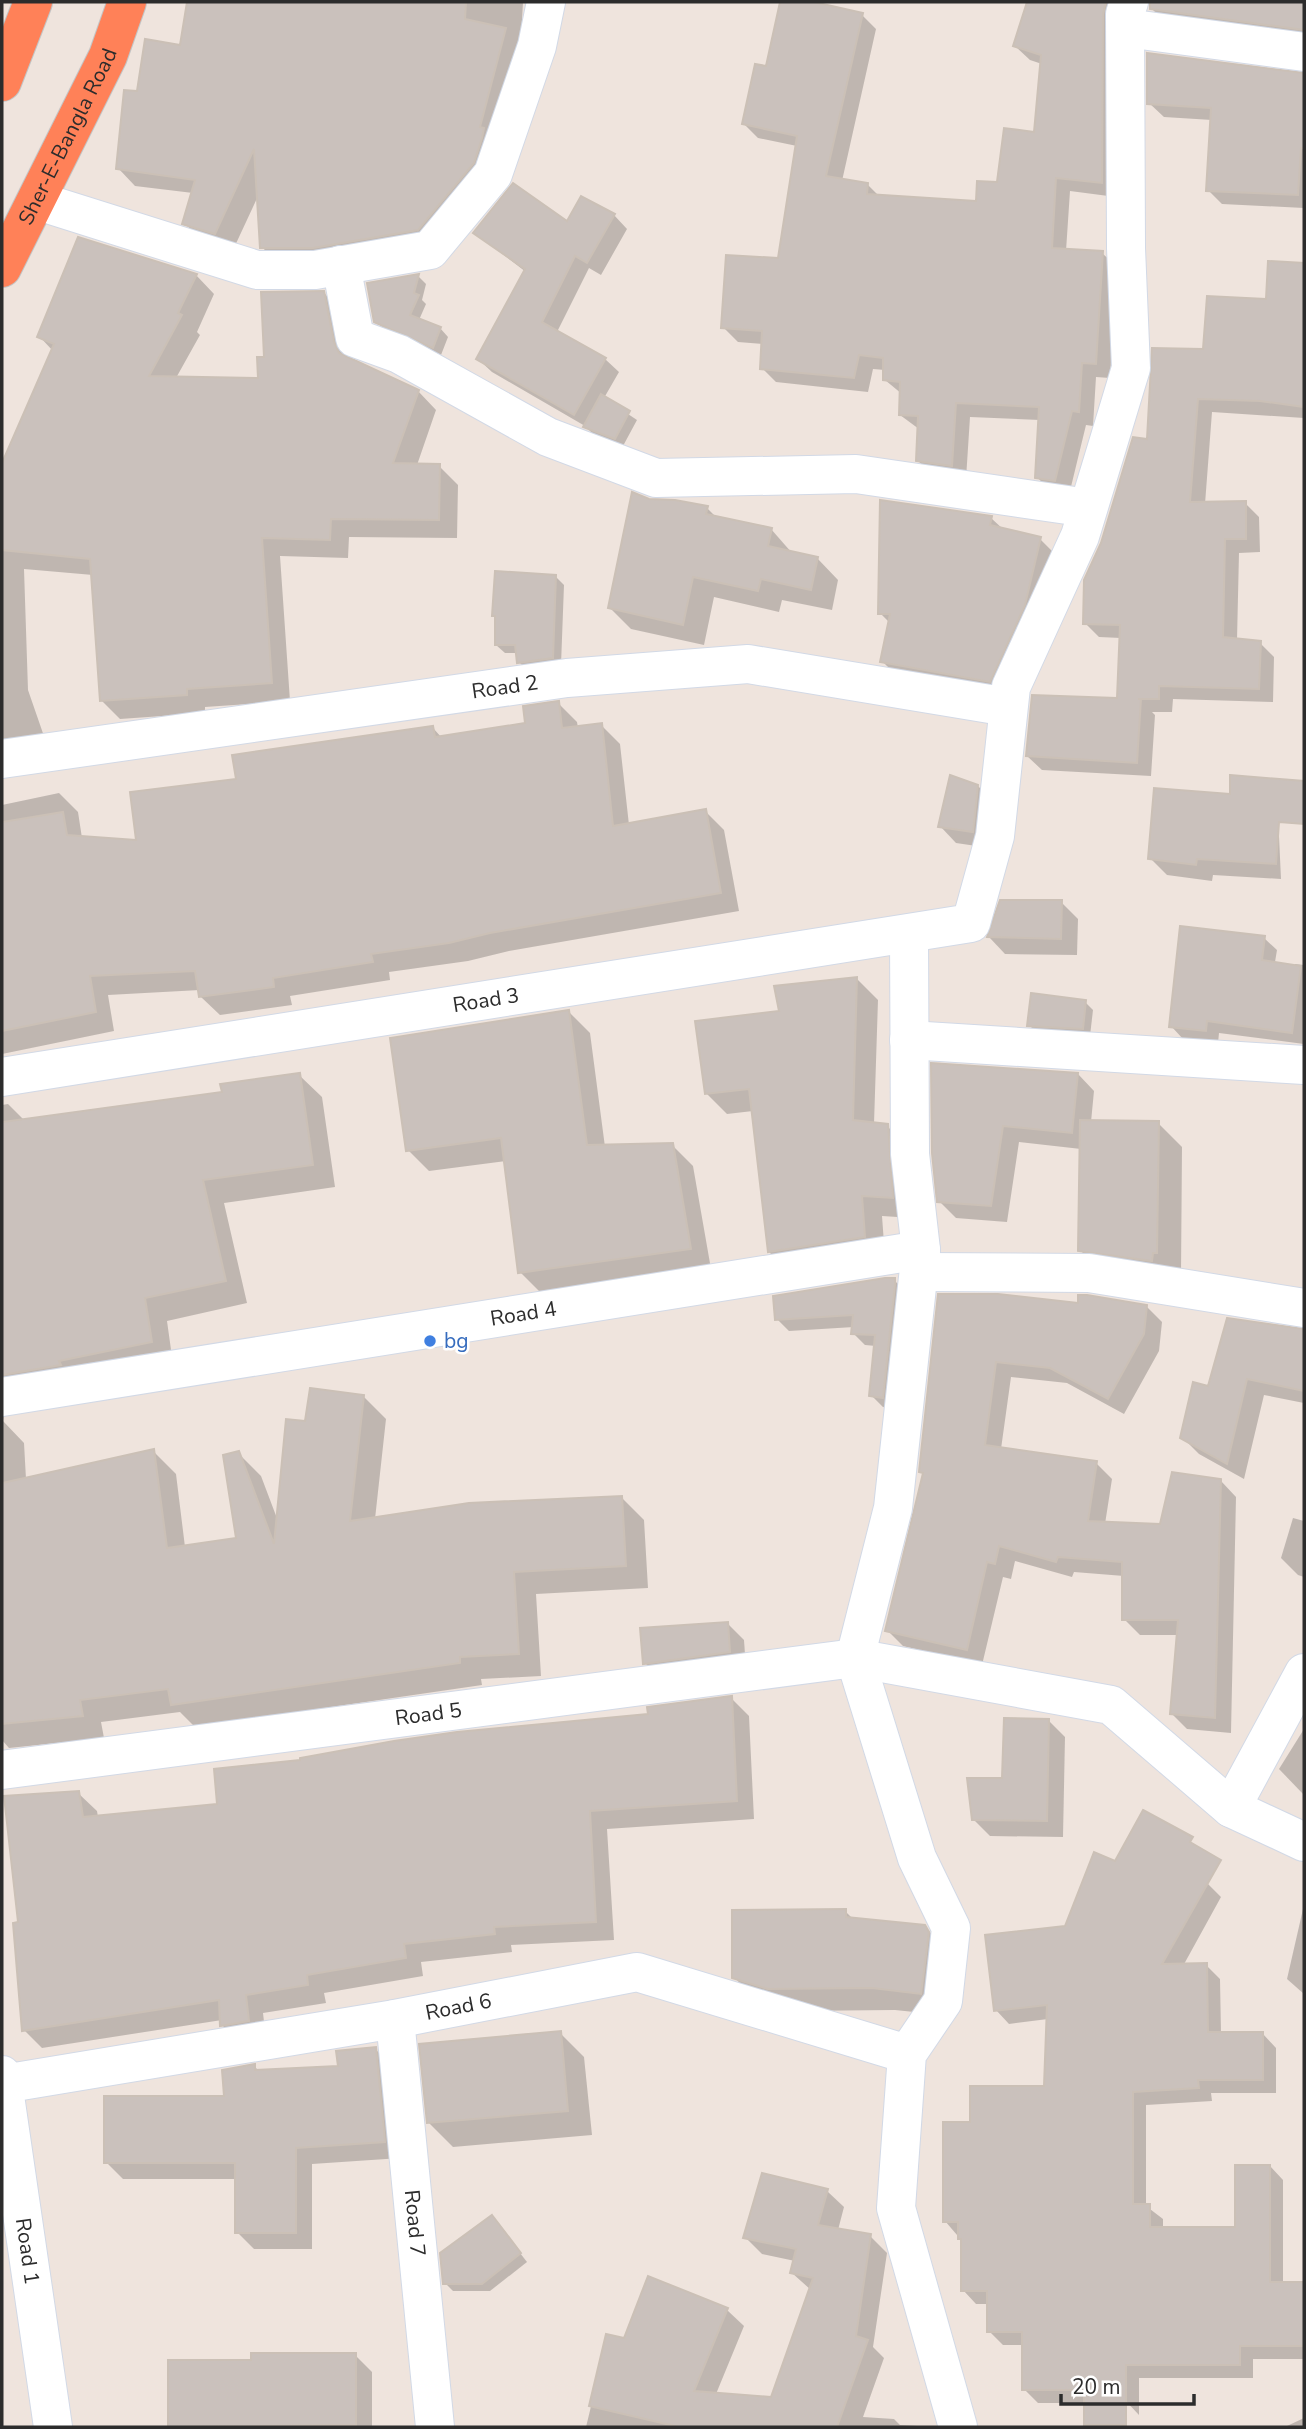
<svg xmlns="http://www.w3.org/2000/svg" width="1306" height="2429" viewBox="0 0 1306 2429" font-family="'Nunito Sans',sans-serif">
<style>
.shadow{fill:#0003}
.building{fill:#cac1bc;stroke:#cbc0b6;stroke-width:2}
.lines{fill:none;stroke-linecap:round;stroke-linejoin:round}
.street-casing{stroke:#d2d9e6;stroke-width:40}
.highway-casing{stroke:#c4c4c4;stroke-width:40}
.street{stroke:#fff;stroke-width:38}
.highway{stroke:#ff8158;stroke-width:38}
.shop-dot{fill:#3f7fe0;stroke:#fff;stroke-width:2.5}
.labels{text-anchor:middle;stroke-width:5;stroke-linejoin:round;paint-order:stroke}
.street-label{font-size:21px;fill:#2c2c2c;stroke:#fff}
.shop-label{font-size:21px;fill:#366cbe;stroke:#fff;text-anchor:start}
</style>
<rect width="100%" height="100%" fill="#efe4dd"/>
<g class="shadow">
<polygon points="189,2 523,2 519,75 497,144 436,247 279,265 262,247 259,194 233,250 202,240 184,223 193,193 135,186 118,168 138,93 182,47"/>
<polygon points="782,2 806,2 862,15 876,29 842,181 868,185 880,197 977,203 998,184 1036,134 1042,64 1030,60 1015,46 1029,2 1128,2 1116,197 1070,191 1066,251 1102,253 1117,267 1110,378 1096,377 1093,426 1086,425 1069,495 1051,492 1037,477 1040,420 970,417 966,479 932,474 917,460 919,429 900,415 902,394 885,380 885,370 873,369 868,392 776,382 762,368 763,344 738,342 723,327 779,259 797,146 758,138 743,123 767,68"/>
<polygon points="1152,2 1304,2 1304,42 1166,23 1151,8"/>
<polygon points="1302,75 1304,75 1304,208 1222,204 1208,190 1212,120 1164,117 1149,103"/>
<polygon points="614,215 627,229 601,275 589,268 557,332 605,359 619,372 604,398 637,420 623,446 593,434 585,426 492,372 478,359 526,272 475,233"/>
<polygon points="1270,262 1304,264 1304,418 1212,412 1205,504 1245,503 1259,517 1260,552 1239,553 1237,640 1260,643 1274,657 1273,702 1173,699 1172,712 1152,712 1155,715 1151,776 1042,770 1027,756 1119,700 1121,638 1099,637 1085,623 1149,441 1205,351 1268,301"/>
<polygon points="196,275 214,294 197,332 200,335 176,378 260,379 266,358 323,292 342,311 351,360 418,391 436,410 417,465 439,466 458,485 457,538 349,537 348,558 280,556 290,701 205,707 205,713 120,719 101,700 93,575 24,569 28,690 46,742 2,750 2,468 53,351 39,336"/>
<polygon points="418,276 426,284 422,300 426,304 419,320 440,328 448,337 441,355 384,329 376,321"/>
<polygon points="648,500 707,508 717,518 771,529 792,553 817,558 838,580 832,610 782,600 779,612 714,597 704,645 631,629 610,608"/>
<polygon points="991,518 1004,530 1040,539 1055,554 1005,696 897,676 882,661 890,623 880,613"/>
<polygon points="556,577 564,585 561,665 527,670 519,662 518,653 505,653 496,645 494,615"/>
<polygon points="558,703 577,722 578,728 601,725 620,744 629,825 705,811 724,830 739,911 509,951 468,961 389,972 390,980 290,996 292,1005 220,1015 201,997 200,990 108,995 114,1031 2,1054 2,805 59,793 78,812 82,838 138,842 238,780 433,728 442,738 527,725"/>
<polygon points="978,786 994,803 990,848 956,843 940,826"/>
<polygon points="1278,815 1281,879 1213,875 1212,881 1167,875 1150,858"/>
<polygon points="1061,902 1078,919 1077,955 1005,954 989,937"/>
<polygon points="1264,938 1277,950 1274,968 1293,977 1295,964 1304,965 1304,1044 1219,1033 1218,1043 1183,1039 1171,1026"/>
<polygon points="857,979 878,1000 874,1124 887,1126 908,1147 913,1218 882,1216 885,1257 790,1272 769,1252 753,1111 727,1114 706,1093"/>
<polygon points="1085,1002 1093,1010 1090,1036 1037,1033 1029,1025"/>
<polygon points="569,1012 590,1033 605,1147 672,1145 693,1166 711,1269 541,1293 520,1272 506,1161 429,1171 408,1150"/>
<polygon points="1078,1074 1094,1091 1091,1122 1158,1123 1182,1147 1181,1276 1105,1275 1080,1250 1081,1149 1019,1142 1007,1222 956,1218 939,1201 934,1153"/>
<polygon points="299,1075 322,1097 335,1187 224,1203 247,1303 167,1321 173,1364 4,1412 3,1421 24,1443 26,1479 153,1451 176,1474 185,1547 238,1539 238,1453 261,1476 278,1521 307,1423 363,1396 386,1419 375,1519 622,1498 644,1520 648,1588 536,1594 541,1676 481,1679 482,1685 195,1727 180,1712 101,1722 104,1738 9,1748 2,1740 2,1105 8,1104 25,1121 223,1094"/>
<polygon points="894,1280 906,1292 894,1409 883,1407 871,1395 876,1346 865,1345 853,1333 854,1327 789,1331 777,1319"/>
<polygon points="940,1296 1146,1306 1162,1322 1159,1351 1124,1414 1067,1383 1011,1377 1001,1449 1096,1463 1112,1479 1105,1524 1161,1525 1221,1481 1236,1497 1231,1733 1187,1729 1171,1713 1178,1635 1140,1635 1124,1619 1124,1576 1074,1572 1072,1577 1015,1561 1011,1579 1003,1577 982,1665 903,1646 887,1630 924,1475 921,1472"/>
<polygon points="1300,1331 1304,1331 1304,1403 1264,1395 1244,1479 1199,1454 1182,1437 1209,1388"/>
<polygon points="1293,1518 1304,1521 1304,1577 1298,1575 1281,1558"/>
<polygon points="728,1624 744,1640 746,1669 662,1680 645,1663"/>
<polygon points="731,1698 749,1716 754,1819 607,1829 614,1940 511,1945 512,1952 421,1962 423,1976 324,1993 326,2003 263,2013 266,2039 240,2043 222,2025 222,2020 42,2048 24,2030 20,1924 78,1793 97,1811 98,1817 219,1806 302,1762 650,1716"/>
<polygon points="1048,1720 1065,1737 1063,1837 990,1836 973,1819"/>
<polygon points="1304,1729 1304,1795 1279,1769"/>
<polygon points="1116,1863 1208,1884 1221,1897 1183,1966 1206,1965 1220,1979 1221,2034 1263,2034 1276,2048 1276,2093 1211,2093 1212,2101 1146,2105 1146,2206 1163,2219 1163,2228 1237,2228 1270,2166 1283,2180 1283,2284 1304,2284 1304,2359 1253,2359 1253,2378 1139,2378 1139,2415 1123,2398 1123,2403 1038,2403 1024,2389 1024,2345 1003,2345 989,2331 989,2304 976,2304 963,2290 963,2242 945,2221 972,2123 1045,2088 1048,2019 1009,2024 996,2010 1066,1928"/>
<polygon points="1303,1909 1304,1909 1304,1994 1287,1979"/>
<polygon points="845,1911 853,1919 925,1927 947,1950 943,2015 895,2010 792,2011 756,2000 734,1977"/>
<polygon points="560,2033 584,2057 592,2135 453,2147 429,2123"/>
<polygon points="375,2049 392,2065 401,2158 312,2164 312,2249 254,2249 237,2232 237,2179 123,2179 106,2162 225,2098 254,2066 259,2071 339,2067"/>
<polygon points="827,2191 844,2207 838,2230 870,2236 887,2253 873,2347 884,2358 863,2417 894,2419 900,2425 935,2427 586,2427 608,2336 625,2340 727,2310 744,2326 716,2394 772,2398 811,2290 792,2273 795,2261 762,2254 745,2237"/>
<polygon points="492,2217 527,2262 490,2291 453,2291 445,2283"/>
<polygon points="355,2355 372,2372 372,2427 170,2427 170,2362 253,2362"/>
<polygon points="1304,2418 1304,2427 1284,2427 1287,2426"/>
</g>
<g class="building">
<polygon points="187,2 466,2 465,19 506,28 480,127 484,128 482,138 474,163 418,230 313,248 260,248 254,149 215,234 182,224 195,180 116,169 124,90 137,91 145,39 180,45"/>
<polygon points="780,2 814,2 863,13 826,176 868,183 867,194 976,201 977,181 997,182 1004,128 1034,132 1041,55 1013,46 1027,2 1106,2 1103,14 1102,183 1056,178 1052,248 1103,251 1096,364 1082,363 1079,412 1072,411 1055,481 1035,478 1039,407 956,403 952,466 916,461 918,416 899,415 900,382 883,380 883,358 859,355 854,378 760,369 762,331 721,328 726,255 778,258 797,136 742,124 755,64 766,66"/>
<polygon points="1150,2 1304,2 1304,30 1150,9"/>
<polygon points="1147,53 1304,73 1304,148 1301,148 1298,195 1206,191 1211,108 1147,104"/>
<polygon points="513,183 567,221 581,196 615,214 587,263 575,256 542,322 606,358 574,415 476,359 525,269 473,233"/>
<polygon points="78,237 197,274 178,313 182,315 149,376 258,378 257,357 264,357 261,292 324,291 334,342 339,353 419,390 393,463 440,464 439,520 331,519 330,540 262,538 272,683 187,689 187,695 100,701 90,559 2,550 2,463 54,344 37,337"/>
<polygon points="1268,261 1304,263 1304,407 1260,401 1198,399 1190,502 1246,501 1246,539 1225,539 1223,637 1261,641 1259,689 1159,686 1159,699 1138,699 1141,699 1137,763 1026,756 1032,695 1117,698 1120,625 1083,624 1084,580 1101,543 1133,437 1147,439 1152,348 1203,349 1207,296 1266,299"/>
<polygon points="419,274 414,293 419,295 410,315 441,327 433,348 374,322 367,283"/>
<polygon points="601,394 630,411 615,439 583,427"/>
<polygon points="632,492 649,499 675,500 708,506 706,514 772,528 768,546 818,557 811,590 761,579 758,591 693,577 683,625 608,608"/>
<polygon points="880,500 992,516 990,525 1041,537 1025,605 990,682 880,662 890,614 878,614"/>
<polygon points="495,571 556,575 553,658 517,663 515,645 495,645 495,616 492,616"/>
<polygon points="559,701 562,728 602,723 613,826 706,809 721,893 490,933 449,943 371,954 373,962 273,978 274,987 199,997 195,971 90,976 96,1012 2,1031 2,822 63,812 67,835 136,840 130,792 236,779 232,755 433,726 435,737 525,723 523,706"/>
<polygon points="950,775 978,785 973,832 938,827"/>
<polygon points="1230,775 1304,781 1304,824 1279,822 1276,864 1197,859 1196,865 1148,859 1154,788 1230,794"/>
<polygon points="1000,900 1062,900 1061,939 987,937"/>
<polygon points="1180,926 1265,936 1262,960 1301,966 1292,1033 1207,1021 1206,1031 1169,1027"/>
<polygon points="857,977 853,1120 888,1124 893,1198 862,1196 865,1237 768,1252 749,1089 705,1094 695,1021 779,1011 774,986"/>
<polygon points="1031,993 1086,1000 1083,1029 1027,1026"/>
<polygon points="569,1010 587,1145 673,1143 691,1249 518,1273 501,1138 406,1151 390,1038"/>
<polygon points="931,1063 1078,1073 1072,1133 1003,1126 991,1206 937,1202 932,1153"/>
<polygon points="300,1073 313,1165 203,1180 226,1281 145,1298 152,1342 59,1361 61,1365 2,1375 2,1122 222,1092 220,1084"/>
<polygon points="1080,1120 1159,1121 1157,1253 1153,1253 1152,1261 1078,1251"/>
<polygon points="885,1278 895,1278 895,1284 883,1398 869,1396 875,1335 851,1334 853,1315 775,1320 773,1296"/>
<polygon points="938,1294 998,1294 1078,1303 1078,1295 1087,1295 1147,1305 1144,1334 1108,1399 1050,1368 996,1362 985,1445 1097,1461 1088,1521 1160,1524 1172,1472 1221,1479 1215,1718 1170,1714 1178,1620 1122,1620 1122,1562 1058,1557 1056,1562 999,1546 995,1564 987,1562 967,1650 885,1631 923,1473 919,1472"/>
<polygon points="1227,1318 1304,1329 1304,1391 1247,1379 1227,1464 1180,1438 1193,1382 1208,1386"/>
<polygon points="310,1388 364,1395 350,1521 469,1503 622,1496 626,1566 514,1572 519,1654 460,1657 460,1663 171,1705 168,1689 80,1700 83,1716 2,1724 2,1483 154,1449 167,1548 236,1538 223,1455 239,1451 274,1544 286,1419 305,1421"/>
<polygon points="728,1622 730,1652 643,1664 640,1628"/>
<polygon points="732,1696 737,1801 590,1811 596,1922 494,1927 495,1934 404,1944 406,1958 307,1975 308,1985 246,1995 249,2021 220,2026 219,2000 22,2031 13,1923 18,1922 4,1796 79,1791 83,1817 217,1804 214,1769 300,1760 300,1758 394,1741 457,1732 648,1714 647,1707"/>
<polygon points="1004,1718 1049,1719 1047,1821 972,1820 967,1778 1002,1778"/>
<polygon points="1143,1810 1193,1837 1190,1842 1221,1860 1162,1964 1207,1963 1208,2032 1263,2032 1263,2080 1198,2080 1199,2088 1133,2092 1133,2204 1150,2204 1150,2227 1235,2227 1235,2165 1270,2165 1270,2282 1304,2282 1304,2346 1240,2346 1240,2365 1126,2365 1126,2425 1084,2425 1084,2390 1022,2390 1022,2332 987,2332 987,2291 961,2291 961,2239 958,2239 958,2222 943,2222 943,2122 970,2122 970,2086 1044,2086 1047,2005 994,2011 985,1935 1065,1926 1094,1852 1115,1861"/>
<polygon points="846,1909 846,1917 925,1925 929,1932 921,1994 872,1988 768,1989 732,1978 732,1910"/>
<polygon points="561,2031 568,2111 427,2123 419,2044"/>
<polygon points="376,2047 385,2142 296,2148 296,2233 235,2233 235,2163 104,2163 104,2096 224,2096 222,2070 255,2064 255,2070 338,2066 336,2051"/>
<polygon points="762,2173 828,2189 818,2225 871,2234 856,2336 868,2340 837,2427 679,2427 589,2406 606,2334 624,2338 648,2276 728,2308 694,2391 771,2397 813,2278 790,2273 796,2249 743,2238"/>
<polygon points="492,2215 521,2253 482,2284 443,2284 440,2253"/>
<polygon points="251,2353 356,2353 356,2425 168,2427 168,2360 251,2360"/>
</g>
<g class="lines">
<defs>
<g id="street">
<polyline points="1126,28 1304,52"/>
<polyline points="38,201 257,270 315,270 430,250 493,174 537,46 546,2"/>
<polyline points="341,265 355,338 399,354 548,437 656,478 856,474 1088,508"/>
<path id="s1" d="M2 759 567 678 748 664 1008 707"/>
<polyline points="909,934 910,1154 921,1250 893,1508 855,1658 917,1858 951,1928 943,2001 907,2054 896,2208 958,2427"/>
<polyline points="909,1040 1304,1065"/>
<path id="s2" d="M2 1077 971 923 995 836 1011 687 1080 536 1131 368 1126 248 1125 14 1129 2"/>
<polyline points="919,1272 1089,1273 1304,1308"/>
<path id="s3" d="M2 1397 921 1250"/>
<path id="s4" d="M2 1770 855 1658 1111 1705 1231 1808 1304 1842"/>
<polyline points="1231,1808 1304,1673"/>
<path id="s5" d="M395 2019 435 2427"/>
<path id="s6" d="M2 2075 53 2427"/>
<path id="s7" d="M3 2084 395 2019 637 1972 907 2054"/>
</g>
<g id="highway">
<polyline points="2,82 33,2"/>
<path id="s8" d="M2 268 108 56 127 2"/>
</g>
</defs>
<use href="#street" class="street-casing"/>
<use href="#highway" class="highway-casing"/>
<use href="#street" class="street"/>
<use href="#highway" class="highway"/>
</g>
<circle class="shop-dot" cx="430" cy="1341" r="7"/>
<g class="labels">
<g class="street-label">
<text dy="7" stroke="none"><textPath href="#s8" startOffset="147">Sher-E-Bangla Road</textPath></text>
<text dy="7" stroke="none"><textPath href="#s1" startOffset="508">Road 2</textPath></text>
<text dy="7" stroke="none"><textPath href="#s2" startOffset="490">Road 3</textPath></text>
<text dy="7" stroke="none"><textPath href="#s3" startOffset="528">Road 4</textPath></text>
<text dy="7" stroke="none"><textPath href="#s4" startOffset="430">Road 5</textPath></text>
<text dy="7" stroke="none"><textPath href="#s7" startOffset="462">Road 6</textPath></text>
<text dy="7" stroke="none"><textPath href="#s5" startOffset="205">Road 7</textPath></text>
<text dy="7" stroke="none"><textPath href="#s6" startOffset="178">Road 1</textPath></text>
</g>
<g class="shop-label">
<text x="444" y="1348">bg</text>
</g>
</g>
<rect width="1306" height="2429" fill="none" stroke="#2c2c2c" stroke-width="7"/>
<path d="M1061 2394v10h133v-10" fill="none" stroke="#2c2c2c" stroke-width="3.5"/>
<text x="1072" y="2394" font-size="21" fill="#2c2c2c" stroke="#ffffff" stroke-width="5" paint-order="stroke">20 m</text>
</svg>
